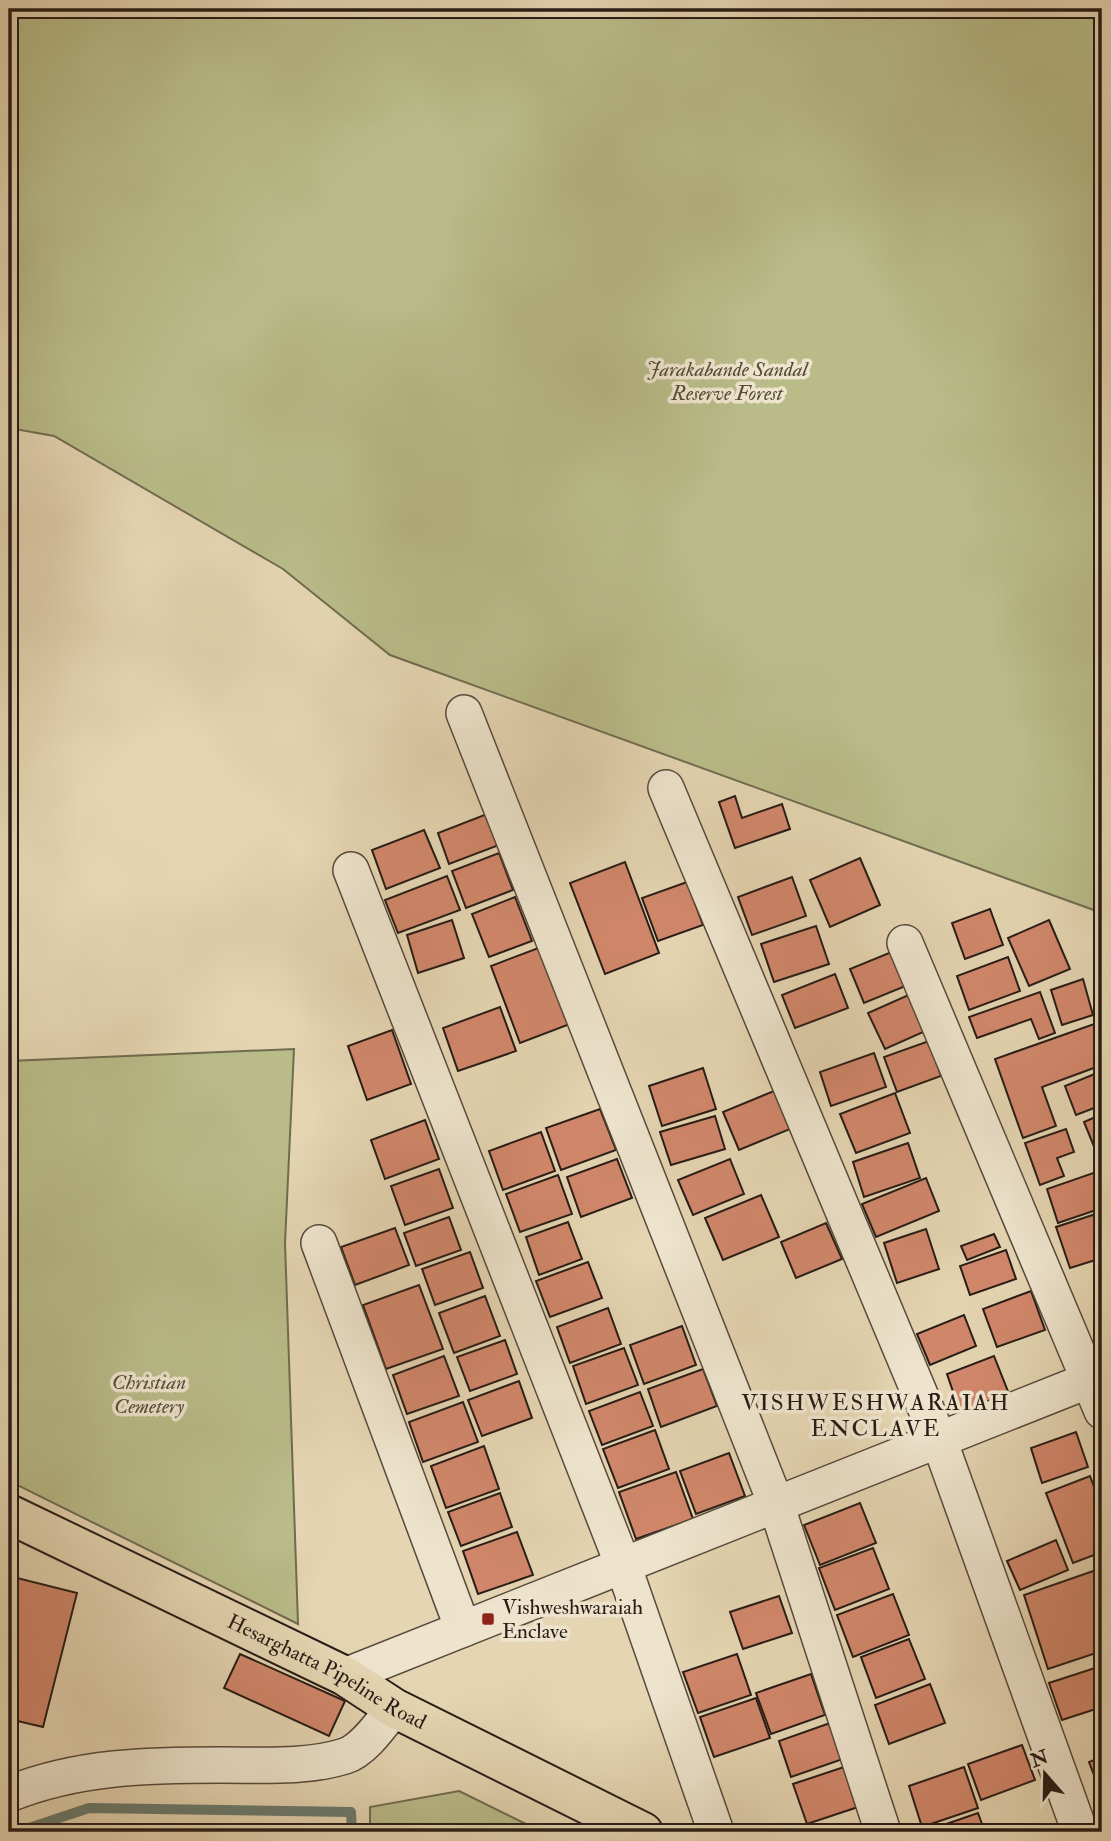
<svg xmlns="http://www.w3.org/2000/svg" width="1111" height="1841" viewBox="0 0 1111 1841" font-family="'IM FELL Double Pica',serif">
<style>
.green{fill:#b9bc89;stroke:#706c50;stroke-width:2}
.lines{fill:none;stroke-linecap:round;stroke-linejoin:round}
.stream{stroke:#6a7a6e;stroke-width:10}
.building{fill:#d1876b;stroke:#281c16;stroke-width:2}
.minor-casing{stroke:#574a3d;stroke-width:38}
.major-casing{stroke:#281c16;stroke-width:42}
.minor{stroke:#eee4cd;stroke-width:35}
.major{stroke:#e5d5b2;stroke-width:38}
.poi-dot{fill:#8f2418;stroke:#eee4cd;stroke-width:2.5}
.labels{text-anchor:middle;stroke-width:7;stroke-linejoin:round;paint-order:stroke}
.park-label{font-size:21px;font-style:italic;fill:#544c38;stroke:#eee4cd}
.poi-label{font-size:21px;fill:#281c16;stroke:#eee4cd;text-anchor:start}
.street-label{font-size:21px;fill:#281c16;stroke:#eee4cd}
.neighbourhood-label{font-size:23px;letter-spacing:2px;fill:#281c16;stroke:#eee4cd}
</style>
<rect width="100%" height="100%" fill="#e5d5b2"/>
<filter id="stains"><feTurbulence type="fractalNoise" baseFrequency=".00286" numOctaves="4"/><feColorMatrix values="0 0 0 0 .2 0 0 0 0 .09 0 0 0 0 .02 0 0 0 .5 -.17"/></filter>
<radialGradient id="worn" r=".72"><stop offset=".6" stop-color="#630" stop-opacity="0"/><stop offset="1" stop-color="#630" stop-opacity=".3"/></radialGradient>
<g class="green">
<polygon points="9,9 1102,9 1102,913 390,655 283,569 54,436 9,428"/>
<polygon points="294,1049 285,1243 298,1624 9,1481 9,1061"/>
<polygon points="459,1791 542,1832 370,1832 370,1807"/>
</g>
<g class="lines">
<polyline class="stream" points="17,1832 89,1808 351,1812 352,1832"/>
</g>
<g class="building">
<polygon points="735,796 742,818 782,804 790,829 735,848 719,802"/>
<polygon points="487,814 499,845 449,864 438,833"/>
<polygon points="424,830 440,868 386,889 372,850"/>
<polygon points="499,853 513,890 466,908 452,871"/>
<polygon points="860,858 880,905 830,927 810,880"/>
<polygon points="625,862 659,953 605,974 570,883"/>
<polygon points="447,876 460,910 398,933 385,900"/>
<polygon points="792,877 806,916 752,935 738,897"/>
<polygon points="687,882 703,925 658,941 642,898"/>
<polygon points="515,897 532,941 489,957 472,914"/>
<polygon points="990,909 1003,945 965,959 952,923"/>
<polygon points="452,920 464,958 418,973 407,935"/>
<polygon points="1049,920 1070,969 1029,986 1008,938"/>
<polygon points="816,926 829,964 774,982 761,944"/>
<polygon points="541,947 570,1024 520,1043 491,966"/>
<polygon points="894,951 908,985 864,1003 850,969"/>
<polygon points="1008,957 1020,991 969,1010 957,976"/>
<polygon points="835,974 848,1008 795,1028 782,995"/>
<polygon points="1083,979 1093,1015 1062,1025 1051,990"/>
<polygon points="1040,992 1055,1033 1039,1039 1031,1019 977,1038 969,1017"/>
<polygon points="913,993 930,1029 885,1049 868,1013"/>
<polygon points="500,1007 516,1051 458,1071 443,1028"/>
<polygon points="1097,1023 1102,1038 1102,1065 1042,1087 1056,1126 1023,1138 995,1059"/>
<polygon points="392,1030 411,1084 367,1100 348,1046"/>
<polygon points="929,1041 941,1076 897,1092 884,1057"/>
<polygon points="874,1053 886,1087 831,1106 820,1072"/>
<polygon points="703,1068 716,1109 662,1126 649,1086"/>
<polygon points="1102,1071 1102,1105 1076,1115 1065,1086"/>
<polygon points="774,1091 790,1129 739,1150 723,1112"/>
<polygon points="895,1093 910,1133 856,1153 840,1114"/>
<polygon points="600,1109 616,1150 561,1170 546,1128"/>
<polygon points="1102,1114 1102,1166 1084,1122"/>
<polygon points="715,1116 725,1149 671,1165 660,1132"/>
<polygon points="425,1120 439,1159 385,1179 371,1140"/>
<polygon points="1066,1129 1074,1152 1057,1158 1064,1176 1040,1185 1025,1143"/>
<polygon points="541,1132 555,1171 503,1190 489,1151"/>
<polygon points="908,1143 920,1178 864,1197 853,1162"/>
<polygon points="617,1159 632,1198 581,1217 567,1177"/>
<polygon points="730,1159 744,1194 693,1215 678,1180"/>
<polygon points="439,1169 453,1208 405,1225 391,1186"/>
<polygon points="1099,1171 1102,1208 1058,1223 1047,1189"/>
<polygon points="558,1175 572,1214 520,1232 506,1194"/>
<polygon points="926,1178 939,1211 876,1237 862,1204"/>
<polygon points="761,1195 779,1237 723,1260 705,1218"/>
<polygon points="1102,1212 1102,1258 1070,1268 1056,1227"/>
<polygon points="449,1217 461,1250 416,1266 404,1233"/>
<polygon points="568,1222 582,1259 539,1275 526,1237"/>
<polygon points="826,1223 842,1259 796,1278 781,1242"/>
<polygon points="395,1228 409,1265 355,1285 341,1247"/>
<polygon points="926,1229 939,1269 897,1283 884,1243"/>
<polygon points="994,1234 1000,1247 967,1260 961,1246"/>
<polygon points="1006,1250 1016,1279 970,1295 960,1266"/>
<polygon points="470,1252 483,1288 435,1305 422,1269"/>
<polygon points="588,1262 602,1298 550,1317 536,1281"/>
<polygon points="419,1285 443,1349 386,1369 363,1305"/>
<polygon points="1031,1291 1045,1330 997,1347 983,1309"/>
<polygon points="485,1296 500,1336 454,1353 439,1313"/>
<polygon points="608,1308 621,1344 570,1363 557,1327"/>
<polygon points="964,1315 976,1346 930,1365 917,1334"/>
<polygon points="682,1326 696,1365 644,1384 630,1345"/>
<polygon points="505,1340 517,1374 470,1391 457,1357"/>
<polygon points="624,1348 638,1385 586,1404 573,1366"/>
<polygon points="444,1356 459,1396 407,1414 393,1375"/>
<polygon points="994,1356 1009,1394 960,1412 947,1374"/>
<polygon points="703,1369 717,1406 661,1427 648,1389"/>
<polygon points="519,1381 532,1418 482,1436 468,1400"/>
<polygon points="640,1392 653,1426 602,1445 589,1411"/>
<polygon points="463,1402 478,1442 423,1462 409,1422"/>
<polygon points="655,1430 669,1469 618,1488 603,1449"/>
<polygon points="1076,1432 1088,1467 1042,1483 1031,1448"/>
<polygon points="484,1446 499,1489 446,1508 431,1466"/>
<polygon points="729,1453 745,1496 696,1514 680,1471"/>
<polygon points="676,1472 693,1519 636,1539 619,1492"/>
<polygon points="1090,1476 1102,1508 1102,1552 1073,1563 1046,1493"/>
<polygon points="500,1493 512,1527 461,1546 448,1512"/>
<polygon points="860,1503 876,1543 820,1565 804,1525"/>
<polygon points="517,1532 533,1575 478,1594 463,1551"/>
<polygon points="1056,1540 1068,1570 1020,1590 1007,1561"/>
<polygon points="873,1548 889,1589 835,1610 819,1568"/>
<polygon points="1102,1568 1102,1651 1048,1669 1024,1595"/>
<polygon points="9,1576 77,1593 43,1727 9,1719"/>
<polygon points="893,1594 909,1635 853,1657 837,1615"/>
<polygon points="779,1596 792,1633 743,1649 730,1612"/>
<polygon points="909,1639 925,1679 876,1698 861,1657"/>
<polygon points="240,1654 345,1701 329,1736 224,1688"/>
<polygon points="737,1654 751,1695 698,1713 683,1672"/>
<polygon points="1095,1668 1102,1688 1102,1707 1062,1720 1049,1683"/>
<polygon points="811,1674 825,1715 771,1734 756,1693"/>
<polygon points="930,1684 945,1723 889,1744 875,1705"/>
<polygon points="756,1698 770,1738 714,1757 700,1717"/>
<polygon points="830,1723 843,1759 791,1777 779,1741"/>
<polygon points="1022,1745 1035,1780 981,1800 968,1764"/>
<polygon points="1102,1757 1102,1796 1089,1762"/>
<polygon points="847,1766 861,1806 807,1824 793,1784"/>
<polygon points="964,1767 978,1808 922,1827 909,1786"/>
<polygon points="978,1813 985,1832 927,1832 926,1831"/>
</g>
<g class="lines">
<defs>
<g id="minor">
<polyline points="464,713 776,1504 883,1832"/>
<polyline points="666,788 939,1440 1080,1832"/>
<polyline points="351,870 623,1565 716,1832"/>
<polyline points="905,943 1102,1411"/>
<polyline points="319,1243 463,1629"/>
<polyline points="345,1676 1102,1375"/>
<path d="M9 1794C78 1766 149 1765 223 1765 263 1765 307 1768 345 1756 364 1750 382 1723 394 1708"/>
</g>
<g id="major">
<path id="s1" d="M9 1514 345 1676 394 1708 643 1832"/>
</g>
</defs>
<use href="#minor" class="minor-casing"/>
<use href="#major" class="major-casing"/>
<use href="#minor" class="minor"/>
<use href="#major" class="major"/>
</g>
<rect class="poi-dot" x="481" y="1612" width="14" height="14" rx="3.5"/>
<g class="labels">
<g class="park-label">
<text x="727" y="376">Jarakabande Sandal<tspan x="727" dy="24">Reserve Forest</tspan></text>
<text x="149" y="1389">Christian<tspan x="149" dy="24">Cemetery</tspan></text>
</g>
<g class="poi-label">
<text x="502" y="1614">Vishweshwaraiah<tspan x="502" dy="24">Enclave</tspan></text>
</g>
<g class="street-label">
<text dy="7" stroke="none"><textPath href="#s1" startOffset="355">Hesarghatta Pipeline Road</textPath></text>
</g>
<g class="neighbourhood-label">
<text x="876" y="1410">VISHWESHWARAIAH<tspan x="876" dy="26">ENCLAVE</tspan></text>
</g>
</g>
<rect width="1111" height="1841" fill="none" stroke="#e5d5b2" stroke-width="35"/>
<rect x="10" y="10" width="1090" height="1820" fill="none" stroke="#281c16" stroke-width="3.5"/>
<rect x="18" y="18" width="1076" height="1806" fill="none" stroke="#281c16" stroke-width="2"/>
<g transform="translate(1045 1774) rotate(340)" stroke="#eee4cd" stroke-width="5" paint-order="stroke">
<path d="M0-5L12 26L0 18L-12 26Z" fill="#281c16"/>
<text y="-10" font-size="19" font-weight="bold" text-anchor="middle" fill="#281c16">N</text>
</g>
<rect width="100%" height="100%" filter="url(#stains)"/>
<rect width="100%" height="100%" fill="url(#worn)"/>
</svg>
